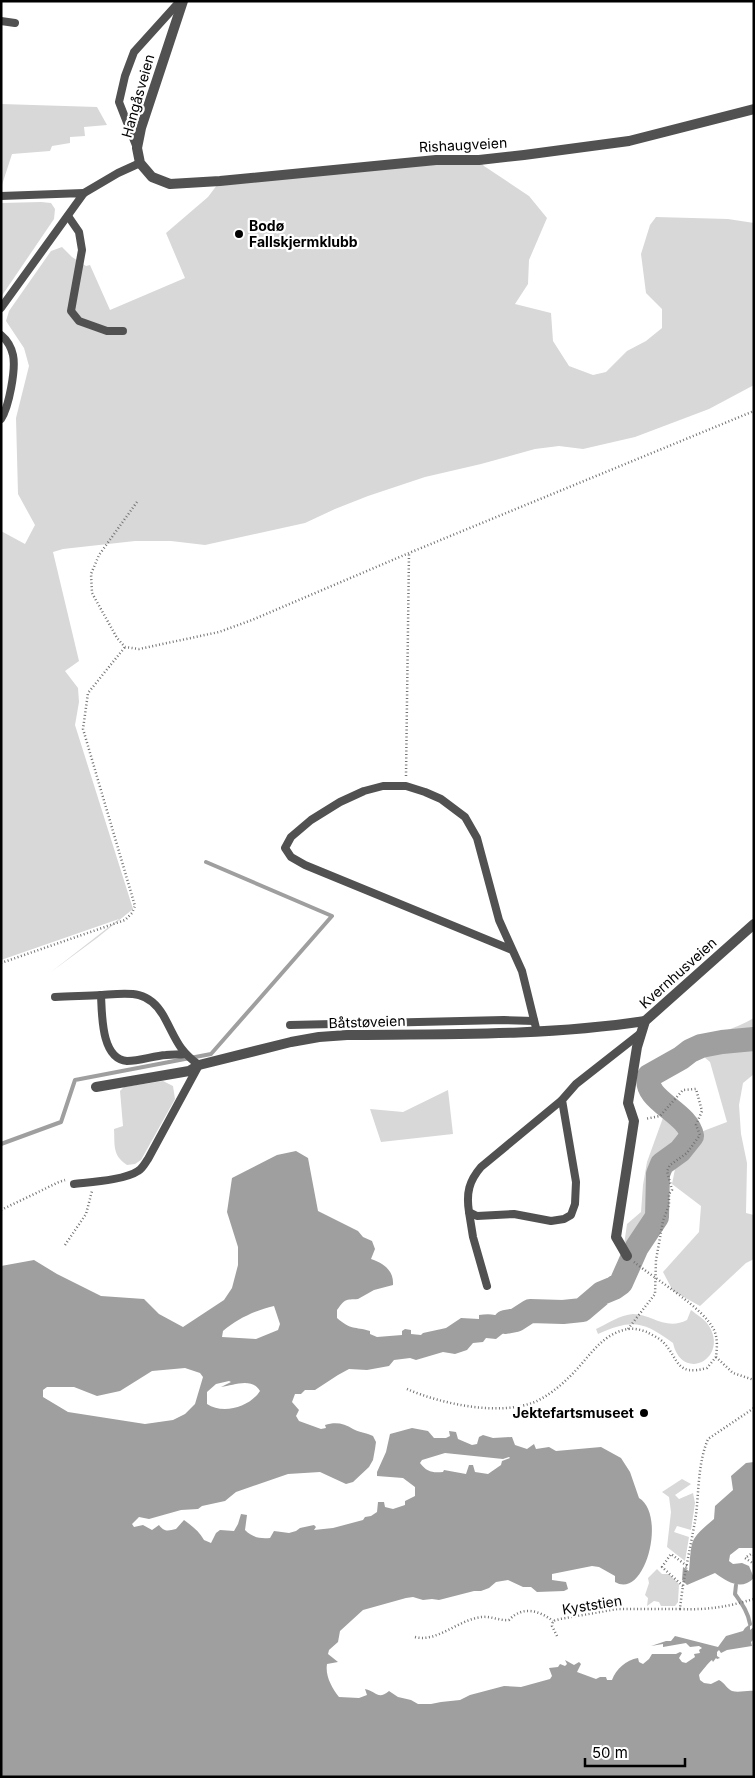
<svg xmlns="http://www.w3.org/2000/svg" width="755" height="1778" viewBox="0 0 755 1778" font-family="Inter,sans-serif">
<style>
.green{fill:#d8d8d8}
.water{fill:#9f9f9f;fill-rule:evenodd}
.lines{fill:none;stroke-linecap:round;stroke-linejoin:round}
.stream{stroke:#9f9f9f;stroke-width:4}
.river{stroke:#9f9f9f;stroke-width:24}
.path{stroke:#737373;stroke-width:2.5;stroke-dasharray:1 2.5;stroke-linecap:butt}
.lane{stroke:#515151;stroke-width:8}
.street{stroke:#515151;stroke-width:10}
.poi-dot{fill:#000;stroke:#fff;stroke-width:2}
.labels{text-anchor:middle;stroke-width:4.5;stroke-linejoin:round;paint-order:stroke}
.street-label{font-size:14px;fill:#000;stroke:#fff}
.poi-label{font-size:14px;font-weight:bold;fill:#000;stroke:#fff;text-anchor:start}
</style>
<rect width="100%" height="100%" fill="#fff"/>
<g class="green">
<polygon points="1,104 97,107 107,125 84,127 85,136 70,137 70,143 52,146 50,151 12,154 1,188"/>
<polygon points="479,160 484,166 529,196 547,218 529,260 528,284 515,304 551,313 553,341 569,366 593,375 606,372 627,351 646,341 662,328 662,309 646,293 641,254 650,225 656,217 728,219 754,223 754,385 709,409 635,437 583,449 559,446 535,449 481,464 425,477 368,496 335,509 305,523 205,545 171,541 135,541 63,549 53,552 79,661 65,671 78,688 79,702 75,725 133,909 97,938 51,972 119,919 1,960 1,531 25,544 35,525 18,494 16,418 29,366 24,348 6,321 9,311 51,251 62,247 72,257 86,266 90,265 110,310 185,278 166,233 208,197 220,181"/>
<polygon points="41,202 51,203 55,209 54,219 1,297 1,203"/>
<path d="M754 1018V1074L743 1083 739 1105 741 1134 747 1163 746 1213 754 1215V1259L746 1263 700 1306 673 1291 663 1272 699 1232 701 1206 672 1184 675 1169 694 1151 698 1133 727 1122 710 1062 687 1042C710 1036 733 1030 754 1018Z"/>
<path d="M163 1081 173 1086 175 1099 141 1160 135 1164 127 1165C112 1155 115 1145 114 1129L123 1126 120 1091 124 1087Z"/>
<polygon points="448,1090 453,1134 381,1142 370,1109 403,1112"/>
<polygon points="669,1109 689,1132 690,1136 681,1145 662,1160 655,1177 654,1192 652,1201 655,1217 631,1253 624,1245 627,1224 641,1212 643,1185 647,1162 664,1115"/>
<path d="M691 1310C697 1315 705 1319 709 1326 729 1359 682 1383 673 1343 643 1321 632 1319 598 1334L596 1329C607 1324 620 1315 633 1314 651 1314 666 1331 687 1320Z"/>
<polygon points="682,1479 691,1484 675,1495 679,1499 693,1493 695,1503 691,1530 677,1526 674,1532 689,1537 685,1561 667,1547 671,1512 669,1497 662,1492"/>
<polygon points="657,1569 662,1574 669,1574 679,1584 678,1602 675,1606 661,1606 659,1602 654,1601 647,1606 648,1598 645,1595 649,1583 648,1578"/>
</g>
<g class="water">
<path d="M296 1151 308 1158 318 1211 358 1231 363 1237 372 1241 375 1249 371 1259C383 1263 394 1270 393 1285L374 1290 358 1299C345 1300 346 1298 337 1310V1318C352 1331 354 1326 370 1331V1334L377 1337 402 1335V1331L405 1329 411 1330V1334L421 1335 423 1333 446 1328 461 1318 479 1319V1315C492 1313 508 1314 506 1331L496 1339 486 1338 483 1342 473 1343 467 1350 455 1354 443 1352 416 1360 410 1358 394 1360 389 1366 367 1370 349 1369 338 1375 315 1390H305L301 1394H295L292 1402 299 1410 296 1416 299 1421 321 1429 326 1428 325 1425C335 1422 344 1423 353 1429 358 1432 367 1433 373 1436L376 1442 375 1449 373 1460 369 1467 353 1482 346 1484 320 1472 288 1474 236 1492 225 1501 202 1506 198 1509 181 1510 149 1519 139 1517 132 1524 134 1527 143 1525 152 1530 159 1525C164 1532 168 1531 176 1529L184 1520C192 1526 199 1531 204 1540L211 1543 216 1533 220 1530 234 1531 238 1524 241 1514 247 1515 245 1530C252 1537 259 1539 270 1538L274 1531 289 1533 296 1531 300 1528 314 1525 316 1527 314 1530 333 1528 363 1520 365 1517 371 1516 377 1512 378 1502H384L385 1507 393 1509 405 1505V1501L415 1496V1487L403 1478 377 1476V1472L386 1452 390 1434 412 1428 428 1431 434 1438H446L450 1436 449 1431 456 1432 458 1439 472 1445 477 1444 479 1437 483 1435 493 1438 512 1437 515 1445 527 1449 534 1444 536 1449 549 1447 556 1451 601 1447 621 1458 630 1472 639 1498C667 1515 645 1600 615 1582V1576L599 1567 592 1566 552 1574V1580L566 1582 568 1589 564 1591 537 1592 531 1587H523L508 1580 496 1582 489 1588 481 1591H474L439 1600 432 1599 423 1600 413 1597 406 1598 363 1610 340 1631 338 1642 329 1650 328 1654 338 1662 327 1664C325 1676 332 1688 339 1697L359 1698 367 1695 365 1689C377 1692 378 1700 389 1691L398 1697 411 1700 418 1704H431L441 1702 460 1700 470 1695 504 1686 521 1687 550 1679 552 1676 549 1668 558 1667 560 1664 565 1666 567 1664 565 1660 574 1665 579 1662 581 1664 577 1672 596 1679 600 1677H606L607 1680H612C616 1669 626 1660 638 1658L639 1662 643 1664 649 1659 652 1654H676L680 1652 682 1653 679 1658 682 1662 686 1663 695 1657 694 1654 700 1653 699 1650 702 1648 699 1646 690 1647 686 1643 663 1647V1644L651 1646 666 1641H671L675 1636 718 1647 726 1636 743 1631 745 1628 750 1624V1630L754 1627V1639L751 1642 752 1646 727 1650 721 1653 719 1650 717 1652V1656L720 1658 717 1659 716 1658 713 1662 712 1660C709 1662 701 1672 699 1675L700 1680 704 1683 711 1684 719 1680C725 1683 727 1689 732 1691 739 1693 747 1690 754 1691V1777H1V1266L34 1260 57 1274 101 1296 144 1299 159 1314 183 1327 224 1300 232 1288 238 1265V1247L227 1212 232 1178 277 1155ZM274 1306 280 1324 278 1330 256 1339 222 1337 223 1331C237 1319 256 1310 274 1306ZM185 1368 200 1373 203 1377 195 1404 185 1414 173 1420 145 1424 68 1412 43 1397V1390L47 1387H74L97 1396 120 1391 152 1371ZM229 1381 231 1382 221 1387C234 1385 252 1377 260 1391 250 1407 223 1415 207 1404V1392L216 1384ZM445 1453 503 1459 509 1457 510 1458 502 1461 501 1465 488 1474 475 1472 473 1465H469L466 1474 444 1470 443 1472C432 1473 427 1472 420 1463L422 1460Z"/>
<path d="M754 1462V1548H739L730 1555 729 1561 733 1564 742 1563 749 1566 754 1578C741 1591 728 1582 715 1573L687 1585 682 1580 683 1567 689 1571C690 1563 690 1545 694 1539 699 1531 707 1525 714 1519L715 1506 733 1490 731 1476 746 1463Z"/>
</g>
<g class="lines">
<g class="stream">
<polyline points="1,1144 61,1122 75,1080 211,1054 332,916 206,862"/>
<path d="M736 1585 735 1594C742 1604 748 1612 750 1624"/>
</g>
<path class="river" d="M505 1322 516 1320 530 1311 563 1312 582 1310 602 1293 614 1288 621 1283 637 1247 657 1217 658 1174 662 1164 680 1151 692 1136C688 1112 642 1100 649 1076L681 1058 690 1051 701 1046 722 1042 754 1039"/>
<g class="path">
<polyline points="137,502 99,555 91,574 92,593 117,638 125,647 139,649 219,632 252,620 409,553 754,411"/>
<polyline points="406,776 409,553"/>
<polyline points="1,963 125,920 132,913 135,906 83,729 88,693 125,647"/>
<polyline points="1,1210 59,1182 65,1180"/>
<polyline points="65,1245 86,1214 92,1191"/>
<path d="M634 1262C655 1279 704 1308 714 1330 718 1339 717 1348 716 1357L733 1373 754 1380"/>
<polyline points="628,1329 655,1294 656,1260 663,1221 669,1205 669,1194 672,1190 667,1171 670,1165 687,1153 700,1135 696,1125 702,1111 696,1089 683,1090 660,1116 645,1119"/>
<path d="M407 1389C441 1404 501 1417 537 1401 553 1393 566 1381 578 1368 593 1351 605 1333 628 1329 635 1328 641 1330 647 1332 652 1335 659 1338 663 1342 679 1358 675 1377 707 1368L716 1357"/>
<polyline points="754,1555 751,1554 745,1558 754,1564"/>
<polyline points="683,1586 662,1567 671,1554 687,1566"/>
<path d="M680 1609C709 1610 726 1607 754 1599"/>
<path d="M557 1636 552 1626 553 1621 560 1619 617 1609H680C683 1578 691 1546 696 1515 699 1489 698 1463 708 1439L754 1408"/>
<path d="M415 1637C437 1643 459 1619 482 1617 491 1616 500 1621 509 1620 523 1605 540 1611 553 1621"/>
</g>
<g class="lane">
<polyline points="1,21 15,23"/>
<polyline points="137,148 119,102 125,76 134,52 180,1"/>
<polyline points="84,193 118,173 140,163"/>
<polyline points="1,196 84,193 1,308"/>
<polyline points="68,216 79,232 82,250 71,311 79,321 107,331 123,331"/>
<path d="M1 335C7 340 11 346 13 355 16 369 9 407 1 419"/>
<polyline points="512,950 305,865 291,857 285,848 291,837 311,820 340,802 364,791 383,786 406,786 425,792 441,799 465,817 477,838 499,920 522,971 537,1032"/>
<path d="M101 995C102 1014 101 1059 127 1061 140 1061 153 1056 166 1055 172 1054 179 1055 185 1054"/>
<path d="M55 997C71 996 86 996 102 995 128 993 148 989 163 1015 176 1038 177 1049 199 1065L148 1159C145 1163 143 1168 138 1171 125 1180 91 1182 74 1184"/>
<polyline points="290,1025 504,1020 534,1021"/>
<path d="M562 1100 576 1182 575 1204 571 1215 564 1219 551 1221 514 1214 477 1216 469 1212C466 1193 469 1181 481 1167L562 1100 576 1084 641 1033"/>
<polyline points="469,1212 473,1237 487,1286"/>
</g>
<g class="street">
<polyline points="183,1 141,128 137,148 140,163 152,177 170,184 220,181 436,160 479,160 524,155 629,141 754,109"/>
<path d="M96 1087 189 1071 199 1065 291 1042 319 1037 347 1035C447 1034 546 1036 645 1021"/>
<polyline points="627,1256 616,1237 634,1121 628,1103 637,1047 645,1021 754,924"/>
</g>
</g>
<g class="poi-dot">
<circle cx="239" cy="234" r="5"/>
<circle cx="644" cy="1413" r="5"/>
</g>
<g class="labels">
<g class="street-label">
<text transform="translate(138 96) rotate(-74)" y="5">Hangåsveien</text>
<text transform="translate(463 145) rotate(-3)" y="5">Rishaugveien</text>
<text transform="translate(678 973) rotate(-42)" y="5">Kvernhusveien</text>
<text transform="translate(367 1022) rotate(-2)" y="5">Båtstøveien</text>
<text transform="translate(592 1605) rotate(-9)" y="5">Kyststien</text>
</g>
<g class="poi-label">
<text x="249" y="231">Bodø<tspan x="249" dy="16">Fallskjermklubb</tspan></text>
<text x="634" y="1418" text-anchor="end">Jektefartsmuseet</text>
</g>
</g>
<rect width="755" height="1778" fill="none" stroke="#000000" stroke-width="5"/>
<path d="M585 1758v8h100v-8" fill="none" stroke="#000000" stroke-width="2.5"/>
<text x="592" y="1758" font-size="15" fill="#000000" stroke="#ffffff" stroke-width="4" paint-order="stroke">50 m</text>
</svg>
